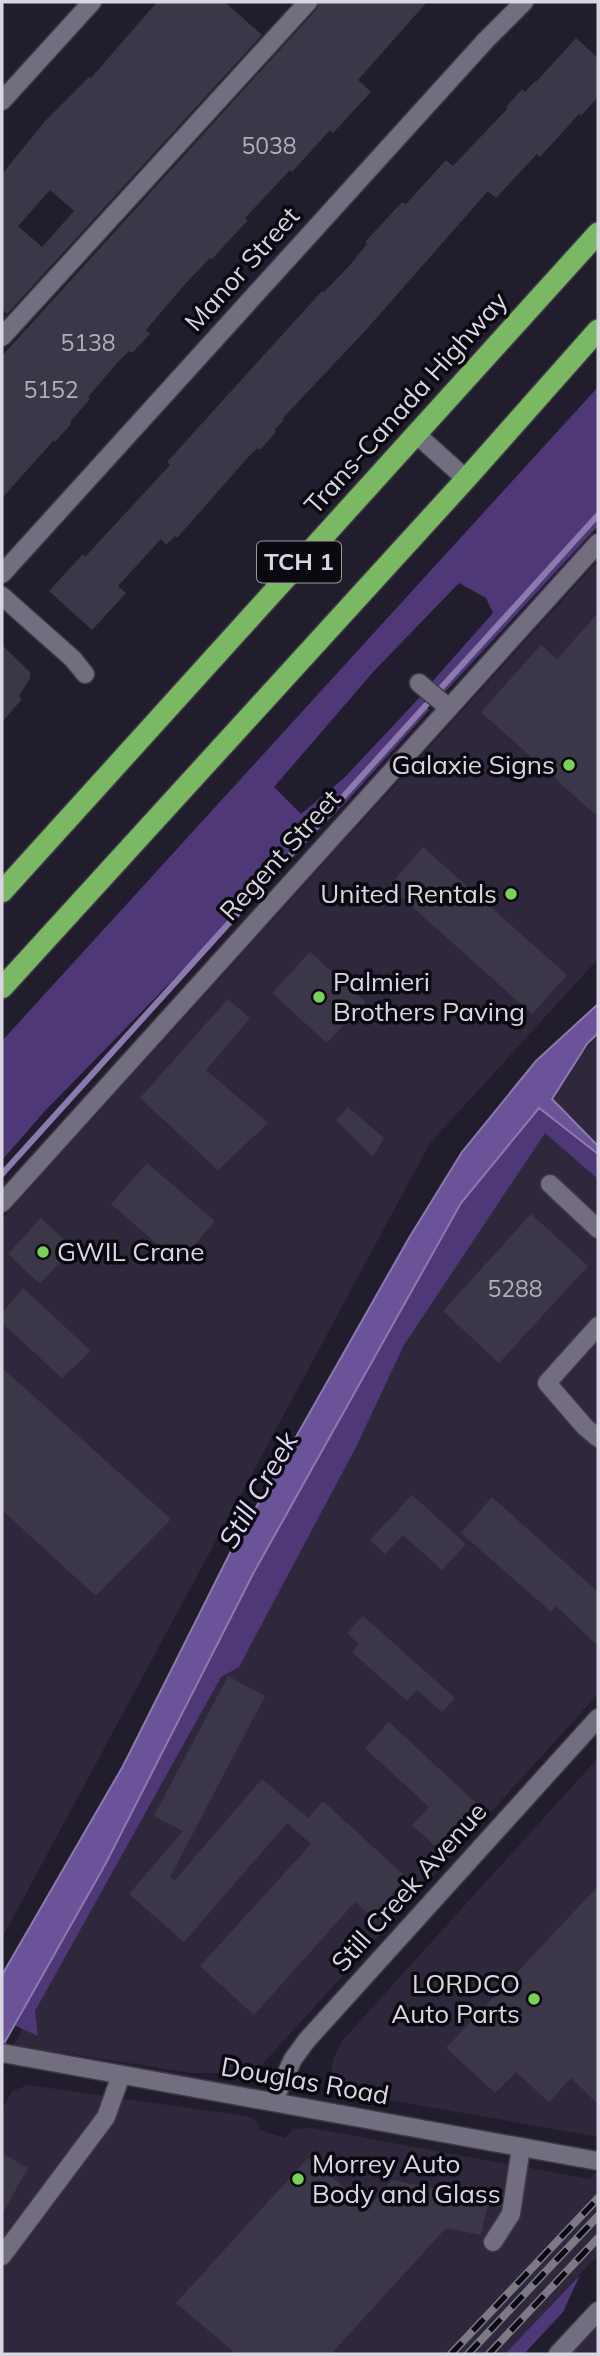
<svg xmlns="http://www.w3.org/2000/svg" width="600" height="2356" viewBox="0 0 600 2356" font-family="Mulish,sans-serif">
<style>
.built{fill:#2f283d}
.green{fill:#4f3877}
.water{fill:#6b5399;stroke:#8c7aaf;stroke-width:2}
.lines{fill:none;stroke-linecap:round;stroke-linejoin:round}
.stream{stroke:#8c7aaf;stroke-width:6}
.building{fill:#3c3748;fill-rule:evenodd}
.minor-casing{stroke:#3d3946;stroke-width:21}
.highway-casing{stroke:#3d3946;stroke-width:24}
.minor{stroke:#726d7f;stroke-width:18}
.highway{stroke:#7ab863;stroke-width:21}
.rail-casing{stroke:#7d7987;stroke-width:8}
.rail{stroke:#0b0910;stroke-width:5;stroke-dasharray:16;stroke-linecap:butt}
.poi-dot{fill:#7ad157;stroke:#0b0910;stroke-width:2.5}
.labels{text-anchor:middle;stroke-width:7;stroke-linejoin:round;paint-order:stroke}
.number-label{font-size:23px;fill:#b2aebb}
.shield{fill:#0b0910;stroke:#9b98a2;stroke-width:2}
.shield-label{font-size:24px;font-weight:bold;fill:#d9d6e1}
.street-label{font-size:26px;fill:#d9d6e1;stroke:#0b0910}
.poi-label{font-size:26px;fill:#d9d6e1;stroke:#0b0910;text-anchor:end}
.water-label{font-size:28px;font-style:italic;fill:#ded3fb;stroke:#0b0910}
</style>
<rect width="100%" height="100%" fill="#221d2d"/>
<g class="built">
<polygon points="598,561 598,959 430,1143 2,1938 2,1219"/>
<polygon points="598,1036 598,1694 258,2069 246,2073 191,2073 14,2045 497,1148"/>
<polygon points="598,1758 598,2137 346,2092 341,2089 332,2075 332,2067 333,2059 342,2041"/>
<polygon points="28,2085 247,2116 256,2121 260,2130 285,2138 293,2129 311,2128 590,2179 598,2169 598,2255 505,2354 2,2354 2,2110 12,2091"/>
<polygon points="598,2327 598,2354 572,2354"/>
</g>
<g class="green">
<polygon points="598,387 598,526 444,693 435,691 431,683 493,613 486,598 459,583 374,671 274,787 301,814 344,778 421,696 429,710 347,801 45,1111 2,1160 2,1041"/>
<polygon points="539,1107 598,1154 598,1179 545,1133 404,1345 355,1449 239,1667 221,1677 35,2011 38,2036 14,2025 106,1863 254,1572 461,1203"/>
<polygon points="580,2275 563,2312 524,2354 505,2354"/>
</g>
<polygon class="water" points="598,1004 598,1033 587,1044 552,1099 598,1146 598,1154 539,1108 461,1203 254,1572 106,1863 2,2047 2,1975 123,1766 230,1553 409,1238 462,1152 536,1061"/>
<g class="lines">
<g class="stream">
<polyline points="441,688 598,515"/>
<polyline points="2,1174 428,703"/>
</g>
</g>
<g class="building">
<path d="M157 2H225L262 35 7 314 2 309V174L46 120 89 77 91 78ZM50 190 74 211 42 247 18 226Z"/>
<polygon points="319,2 427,2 358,80 371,92 333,133 330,130 292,172 290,170 245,218 248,220 223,247 212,259 210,258 186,283 146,330 150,334 132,353 129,351 118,362 88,397 90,399 70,422 71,424 55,442 54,440 2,498 2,356 316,10"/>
<polygon points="576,38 598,58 598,97 581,116 579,114 540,157 537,154 496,198 488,191 365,331 282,419 284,420 275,429 275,433 260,450 258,448 250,455 177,538 175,536 166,545 161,539 139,563 118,586 126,593 92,630 49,591 83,554 85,557 170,465 167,462 322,291 324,292 349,266 367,244 365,242 402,202 406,204 446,160 453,166 508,108 506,107 522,89 525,92 535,81 536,82"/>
<polygon points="598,613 598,817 481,712 541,645 557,659"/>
<polygon points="2,645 30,672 30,678 19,696 22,699 2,722"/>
<polygon points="423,847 567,975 532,1014 389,886"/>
<polygon points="310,952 365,1002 327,1043 272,993"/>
<polygon points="228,999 250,1018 206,1070 268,1123 218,1170 140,1098"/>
<polygon points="348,1107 384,1138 373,1157 336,1120"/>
<polygon points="147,1163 215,1221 179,1263 111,1204"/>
<polygon points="531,1214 588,1266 499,1363 443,1311"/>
<polygon points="41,1218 73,1248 40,1284 8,1254"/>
<polygon points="23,1288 91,1351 62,1378 2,1323 2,1313"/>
<polygon points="2,1368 171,1519 96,1596 2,1510"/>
<polygon points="412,1495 466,1544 442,1570 403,1535 385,1554 370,1540"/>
<polygon points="492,1497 598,1592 598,1646 556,1606 551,1612 461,1533"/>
<polygon points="363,1616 455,1698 442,1712 417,1690 407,1701 352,1652 359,1644 347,1633"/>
<polygon points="228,1676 265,1696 170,1877 175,1880 262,1779 308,1818 323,1801 407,1878 372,1917 355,1902 254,2015 200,1966 311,1844 287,1823 184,1942 129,1894 183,1831 154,1816"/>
<polygon points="389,1722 477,1804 436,1847 412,1825 429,1807 365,1748"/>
<polygon points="598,1886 598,2104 571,2078 549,2102 516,2072 495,2093 446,2048"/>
<polygon points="2,2153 28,2168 2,2214"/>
<polygon points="308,2158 368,2207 392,2180 489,2199 481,2235 446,2228 331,2354 236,2354 176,2303"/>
</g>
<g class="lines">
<defs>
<g id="minor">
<polyline points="2,101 92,2"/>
<polyline points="2,337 308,2"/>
<polyline points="415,433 466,479"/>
<polyline points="2,574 486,40 524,2"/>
<polyline points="2,596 73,659 85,674"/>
<polyline points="419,683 449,708"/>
<polyline points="550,1184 598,1229"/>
<polyline points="2,1203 598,543"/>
<polyline points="598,1326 547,1383 585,1427 598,1438"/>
<polyline points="2,2053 598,2161"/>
<polyline points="273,2102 293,2059 307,2040 598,1718"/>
<polyline points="493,2242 511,2214 521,2147"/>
<polyline points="2,2256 106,2117 121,2075"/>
<polyline points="558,2354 598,2311"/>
</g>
<g id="highway">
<polyline points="2,892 598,233"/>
<polyline points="2,988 466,479 598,330"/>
</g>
</defs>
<use href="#minor" class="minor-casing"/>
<use href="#highway" class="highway-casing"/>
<use href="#minor" class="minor"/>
<use href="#highway" class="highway"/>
<defs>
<g id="rail">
<polyline points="451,2354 598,2198"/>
<polyline points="468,2354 598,2216"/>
<polyline points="489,2354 598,2238"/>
</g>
</defs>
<use href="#rail" class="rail-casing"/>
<use href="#rail" class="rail"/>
</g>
<g class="poi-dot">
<circle cx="569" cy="765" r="7"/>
<circle cx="511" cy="894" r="7"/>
<circle cx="319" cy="997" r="7"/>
<circle cx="43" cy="1252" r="7"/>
<circle cx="534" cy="1999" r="7"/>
<circle cx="298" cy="2179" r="7"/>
</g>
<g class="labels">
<g class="number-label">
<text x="269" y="154">5038</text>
<text x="88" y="351">5138</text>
<text x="51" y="398">5152</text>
<text x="515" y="1297">5288</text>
</g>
<rect class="shield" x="257" y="541.5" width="84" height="41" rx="5"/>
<g class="shield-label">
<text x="299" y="570">TCH 1</text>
</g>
<g class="street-label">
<text transform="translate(242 269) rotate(-48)" y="9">Manor Street</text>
<text transform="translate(406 403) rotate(-48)" y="9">Trans-Canada Highway</text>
<text transform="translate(280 855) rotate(-48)" y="9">Regent Street</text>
<text transform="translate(409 1887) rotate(-48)" y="9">Still Creek Avenue</text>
<text transform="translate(305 2081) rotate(10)" y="9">Douglas Road</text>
</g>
<g class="poi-label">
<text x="555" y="774">Galaxie Signs</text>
<text x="497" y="903">United Rentals</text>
<text x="333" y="991" text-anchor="start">Palmieri<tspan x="333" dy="30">Brothers Paving</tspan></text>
<text x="57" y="1261" text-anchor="start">GWIL Crane</text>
<text x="520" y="1993">LORDCO<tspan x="520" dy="30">Auto Parts</tspan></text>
<text x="312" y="2173" text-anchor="start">Morrey Auto<tspan x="312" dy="30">Body and Glass</tspan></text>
</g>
<g class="water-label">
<text transform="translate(258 1490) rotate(-60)" y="10">Still Creek</text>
</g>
</g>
<rect width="600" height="2356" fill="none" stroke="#d9d6e1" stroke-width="7"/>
</svg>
